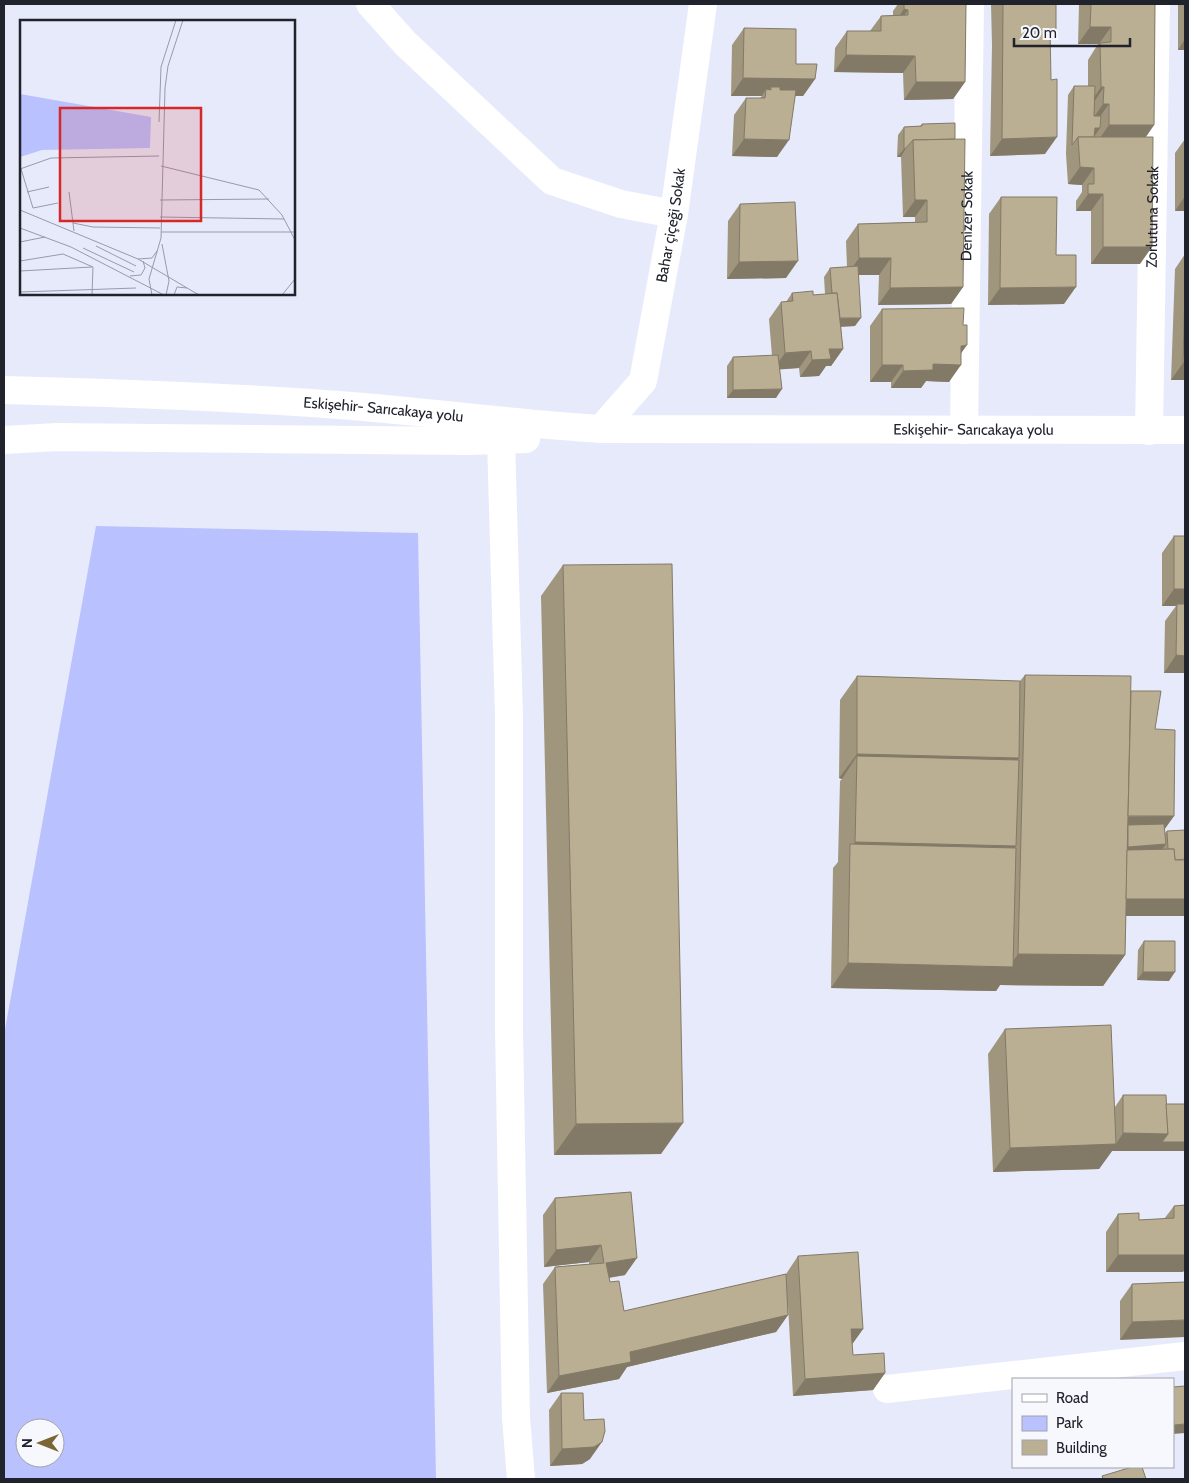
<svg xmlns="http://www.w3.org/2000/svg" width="1189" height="1483" viewBox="0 0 1189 1483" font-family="Cabin,sans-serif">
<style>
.green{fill:#b9c1ff;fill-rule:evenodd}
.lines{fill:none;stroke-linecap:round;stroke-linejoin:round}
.minor{stroke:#fff;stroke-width:28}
.major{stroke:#fff;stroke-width:28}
.wall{fill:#a0967e}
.shaded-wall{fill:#827a67}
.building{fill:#baae93;stroke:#827a67}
.labels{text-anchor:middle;stroke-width:4.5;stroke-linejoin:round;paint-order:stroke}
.street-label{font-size:15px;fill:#20222c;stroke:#f7f8fe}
.inset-road{fill:none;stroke:#979aa8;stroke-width:1}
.view{fill:#d62828;fill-opacity:0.15;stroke:#d62828;stroke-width:2.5}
.inset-edge{fill:none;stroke:#20222c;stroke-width:2.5}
</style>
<rect width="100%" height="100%" fill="#e7eafb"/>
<path class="green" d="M96 526 418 533 436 1479H4V1035ZM25 1428H55V1458H25Z"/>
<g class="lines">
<g class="minor">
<polyline points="370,4 406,44 552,181 621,204 674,214"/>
<path id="s1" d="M601 429 643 381 674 214 703 4"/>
<path id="s2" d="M964 430 970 4"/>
<path id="s3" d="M1149 431 1156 4"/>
<polyline points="501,440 509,716 509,1031 516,1418 521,1479"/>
<polyline points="887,1389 1185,1356"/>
</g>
<g class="major">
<path id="s4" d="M4 390C124 393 244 397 364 407 443 414 522 424 601 429L1185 430"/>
<polyline points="4,440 57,437 469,441 526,439"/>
</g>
</g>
<g class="wall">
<polygon points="898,4 966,4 965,82 953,99 904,100 903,73 834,72 835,48 847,31 870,31 881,16 893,15 893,11"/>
<polygon points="991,4 1056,4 1050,38 1045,154 990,156 992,45"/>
<polygon points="1079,4 1155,4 1154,125 1146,137 1140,264 1091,264 1091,211 1076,211 1076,201 1082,192 1082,185 1068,184 1066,154 1066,153 1068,95 1074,86 1088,86 1088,60 1098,44 1078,44"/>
<rect x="1178" y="4" width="7" height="46"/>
<polygon points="744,28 796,64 815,79 803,96 795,96 777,157 732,156 734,115 746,98 760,98 762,96 731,96 732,45"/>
<polygon points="922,124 955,139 963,287 951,304 878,305 879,275 859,275 855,326 841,327 843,349 831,366 826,366 819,376 800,377 799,368 780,369 776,398 727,398 727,366 733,357 772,356 769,319 781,302 786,302 792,293 813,295 825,294 824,277 830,268 847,267 846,241 858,224 915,222 915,217 903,217 901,157 897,157 898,135 904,127 920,126"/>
<polygon points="1185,139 1185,211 1175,211 1175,153"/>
<polygon points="1001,197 1056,255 1064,304 988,305 989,214"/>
<polygon points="740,204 786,278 727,279 728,221"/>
<polygon points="1185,254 1185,380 1171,380 1175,269"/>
<polygon points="882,309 961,353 949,382 926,381 921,388 891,388 891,382 870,382 870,326"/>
<polygon points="1174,536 1185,536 1185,673 1164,673 1165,621 1176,606 1162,606 1162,553"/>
<polygon points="563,565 661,1154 554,1155 541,596"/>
<polygon points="1025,675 1131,691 1155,729 1174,816 1164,829 1165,833 1167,831 1185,916 1126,916 1125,955 1103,986 1000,985 996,991 831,988 833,868 838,862 840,781 842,779 839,778 840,700 857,676 1020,681"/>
<polygon points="1144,941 1169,981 1137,980 1138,950"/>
<polygon points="1005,1029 1115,1107 1123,1095 1166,1104 1185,1151 1112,1151 1099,1169 993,1172 988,1054"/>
<polygon points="631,1192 625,1275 609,1278 610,1282 624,1311 786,1274 798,1256 863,1329 852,1344 853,1355 885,1373 873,1390 793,1396 788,1305 788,1315 776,1332 627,1367 619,1379 547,1393 543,1284 555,1267 589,1264 589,1262 544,1267 543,1215 555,1198"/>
<polygon points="1185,1205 1185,1269 1183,1272 1106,1272 1106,1232 1118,1214 1139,1220 1164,1219 1174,1206"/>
<polygon points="1185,1282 1120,1340 1120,1301 1132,1284"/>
<polygon points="561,1393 584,1420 590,1459 582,1464 550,1466 549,1410"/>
</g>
<g class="shaded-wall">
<polygon points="904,9 908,10 896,27 892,26"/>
<polygon points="1090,27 1111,27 1099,44 1078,44"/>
<polygon points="1050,29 1056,29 1044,46"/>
<polygon points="1185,39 1185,50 1178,50"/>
<polygon points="846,55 915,56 903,73 834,72"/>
<polygon points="743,78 815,79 803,96 767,96 771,90 771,87 765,96 766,89 762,96 731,96"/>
<polygon points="916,82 965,82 953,99 904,100"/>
<polygon points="1101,87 1104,87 1092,105 1089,105"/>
<polygon points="1103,104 1109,104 1097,121 1091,121"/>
<polygon points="1109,125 1154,125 1142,142 1097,142"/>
<polygon points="1095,128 1100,128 1094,137"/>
<polygon points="1057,137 1045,154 990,156 1002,139"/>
<polygon points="744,139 789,140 777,157 732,156"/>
<polygon points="906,148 901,157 897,157 904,149"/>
<polygon points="1080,167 1094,168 1082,185 1068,184"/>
<polygon points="1088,194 1103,194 1091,211 1076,211"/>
<polygon points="1185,196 1185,211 1175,211"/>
<polygon points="915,200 927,200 915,217 903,217"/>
<polygon points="1103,247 1152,247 1140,264 1091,264"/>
<polygon points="859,258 891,258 879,275 847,275"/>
<polygon points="798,261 786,278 727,279 739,262"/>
<polygon points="963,287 951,304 878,305 890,288"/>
<polygon points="1076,287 1064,304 988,305 1000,288"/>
<polygon points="861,318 855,326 827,327 833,319"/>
<polygon points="967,345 955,362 961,346"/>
<polygon points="829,349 843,349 831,366 826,366 819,376 800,377 812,360"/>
<polygon points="811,351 799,368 773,370 785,353"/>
<polygon points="1183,363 1185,363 1185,380 1171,380"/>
<polygon points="933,364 961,365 949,382 926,381 921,388 891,388 903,371"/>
<polygon points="882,365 903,365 891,382 870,382"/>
<polygon points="782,389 776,398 727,398 733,390"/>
<polygon points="1174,589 1185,589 1185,601 1182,606 1177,604 1176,606 1162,606"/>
<polygon points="1176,655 1185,656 1185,673 1164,673"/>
<polygon points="857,754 1019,758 1002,783 857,756 842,779 839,778"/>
<polygon points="1174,816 1162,833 1123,833 1120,817"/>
<polygon points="855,842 1016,846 999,870 850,848"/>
<polygon points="1166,844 1160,853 1127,855 1123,847"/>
<polygon points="1126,899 1185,899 1185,916 1114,916"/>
<polygon points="1018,954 1125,955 1103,986 1000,985 996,991 831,988 848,963 1009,967"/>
<polygon points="1143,972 1175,972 1169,981 1137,980"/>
<polygon points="683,1123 661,1154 554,1155 576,1124"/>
<polygon points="1123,1133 1168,1134 1185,1142 1185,1151 1112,1151 1099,1169 993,1172 1010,1148 1116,1144"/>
<polygon points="601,1245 589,1262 544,1267 556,1250"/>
<polygon points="1118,1255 1185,1255 1185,1269 1183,1272 1106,1272"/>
<polygon points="637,1258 625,1275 594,1280 606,1263"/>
<polygon points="788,1315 776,1332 627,1367 619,1379 547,1393 559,1376 630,1352"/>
<polygon points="1185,1320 1185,1337 1120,1340 1132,1322"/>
<polygon points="851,1329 863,1329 851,1346"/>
<polygon points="885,1373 873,1390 793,1396 805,1379"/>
<polygon points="1185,1424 1185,1433 1173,1434 1173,1428 1174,1425"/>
<polygon points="602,1442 590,1459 582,1464 550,1466 562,1449"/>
</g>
<g class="building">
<polygon points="904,4 966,4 965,82 916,82 915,56 846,55 847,31 881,31 881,16 908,15 908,10 904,9"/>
<polygon points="1003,4 1056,4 1056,29 1050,29 1051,80 1057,79 1057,137 1002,139"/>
<polygon points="1091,4 1155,4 1154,125 1109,125 1109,104 1103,104 1104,87 1101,87 1100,43 1111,42 1111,27 1090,27"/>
<polygon points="744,28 796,29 796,64 817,64 815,79 743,78"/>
<polygon points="1074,86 1095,86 1094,116 1101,116 1100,128 1095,128 1094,137 1078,137 1072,145"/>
<polygon points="771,87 780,87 780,90 796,90 789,140 744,139 746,98 765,98 766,89 771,90"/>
<polygon points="955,123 955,139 913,140 906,148 904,149 904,127 922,126 922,124"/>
<polygon points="1078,137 1153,137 1152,247 1103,247 1103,194 1088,194 1088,184 1094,184 1094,168 1080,167"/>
<polygon points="965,139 963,287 890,288 891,258 859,258 858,224 927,222 927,200 915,200 913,140"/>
<polygon points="1001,197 1057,197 1056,255 1076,255 1076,287 1000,288"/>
<polygon points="795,202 798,261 739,262 740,204"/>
<polygon points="858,266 861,318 840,318 837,293 832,293 830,268"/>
<polygon points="813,291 813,295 837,293 843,349 829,349 831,359 812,360 811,351 785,353 781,302 793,301 792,293"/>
<polygon points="1185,292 1185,363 1183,363"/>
<polygon points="964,308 963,325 967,325 967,345 961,346 961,365 933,364 933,370 903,371 903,365 882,365 882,309"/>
<polygon points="778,355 782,389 733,390 733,357"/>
<rect x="1174" y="536" width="11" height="53"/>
<polygon points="672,564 683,1123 576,1124 563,565"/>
<polygon points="1177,604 1185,604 1185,656 1176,655"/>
<polygon points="1025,675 1131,676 1125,955 1018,954"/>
<polygon points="857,676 1020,681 1019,758 857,754"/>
<polygon points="1131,691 1161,691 1155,729 1175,730 1174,816 1128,816"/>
<polygon points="857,756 1019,760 1016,846 855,842"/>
<polygon points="1164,824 1166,844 1128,847 1128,825"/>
<polygon points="1185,830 1185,859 1175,860 1174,849 1168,849 1167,831"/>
<polygon points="850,844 1016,848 1013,967 848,963"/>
<polygon points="1174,849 1175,860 1185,860 1185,899 1126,899 1127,850"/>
<polygon points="1144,941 1175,941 1175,972 1143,972"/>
<polygon points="1111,1025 1116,1144 1010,1148 1005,1029"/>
<polygon points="1123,1095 1166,1095 1168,1134 1123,1133"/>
<polygon points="1166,1104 1185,1104 1185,1142 1162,1142 1168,1134"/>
<polygon points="631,1192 637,1258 606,1263 610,1282 619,1281 624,1311 786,1274 788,1315 630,1352 631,1362 559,1376 555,1267 604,1263 601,1245 556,1250 555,1198"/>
<polygon points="1185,1205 1185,1255 1118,1255 1118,1214 1139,1213 1139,1220 1174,1218 1174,1206"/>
<polygon points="858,1252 863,1329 851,1329 853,1355 884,1353 885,1373 805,1379 798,1256"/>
<polygon points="1185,1282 1185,1320 1132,1322 1132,1284"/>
<polygon points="1185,1386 1185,1424 1174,1425 1173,1415 1173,1387"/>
<polygon points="561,1393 583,1393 584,1420 604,1419 605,1431 602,1442 594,1447 562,1449"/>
<polygon points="1132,1467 1142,1467 1146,1479 1103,1479 1102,1476"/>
</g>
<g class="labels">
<g class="street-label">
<text dy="5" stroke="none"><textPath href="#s2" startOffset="214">Denizer Sokak</textPath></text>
<text dy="5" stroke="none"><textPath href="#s3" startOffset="214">Zorlutuna Sokak</textPath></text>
<text dy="5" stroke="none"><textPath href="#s1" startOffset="222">Bahar çiçeği Sokak</textPath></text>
<text dy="5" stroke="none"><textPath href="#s4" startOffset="380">Eskişehir- Sarıcakaya yolu</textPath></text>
<text dy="5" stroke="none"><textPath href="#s4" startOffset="971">Eskişehir- Sarıcakaya yolu</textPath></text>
</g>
</g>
<g transform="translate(20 20)">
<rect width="275" height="275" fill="#e7eafb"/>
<path d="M0 74 131 97 130 128 22 130 0 137Z" fill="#b9c1ff"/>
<path class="inset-road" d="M139 102 141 47 156 0M141 146 239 170 262 195 275 220M0 149 31 138 139 136M1 149 13 188 38 183M7 172 29 167M49 172 54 211M140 180 249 179M0 190 118 239 179 275M140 197 264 199M53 203 73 207 140 208M0 208 51 227 144 275M141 212H275M0 222 25 217M142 224 149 261 146 275M76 226 116 246M63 228 114 252M118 239 132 238 137 231M0 241 43 234 73 247M0 251 72 247M110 256 121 255 125 248 123 241M0 272 116 268M72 275 73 247M132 275 129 259 141 218 145 68 148 46 163 0M154 275 157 267 167 268M262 275 275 259"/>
<path class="view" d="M40 88H181V201H40Z"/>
<rect width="275" height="275" class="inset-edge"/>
</g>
<rect width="1189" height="1483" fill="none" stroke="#20222c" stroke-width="10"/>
<rect x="1012" y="1378" width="162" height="90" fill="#f7f8fe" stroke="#a1a2aa"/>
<rect x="1022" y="1394" width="25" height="8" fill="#ffffff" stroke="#a1a2aa"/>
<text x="1056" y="1403" font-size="15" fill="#20222c">Road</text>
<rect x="1022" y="1416" width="25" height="15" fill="#b9c1ff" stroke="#a1a2aa"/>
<text x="1056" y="1428" font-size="15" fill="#20222c">Park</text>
<rect x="1022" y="1440" width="25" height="15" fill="#baae93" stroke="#a1a2aa"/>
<text x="1056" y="1453" font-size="15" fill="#20222c">Building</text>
<g transform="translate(40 1443) rotate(270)"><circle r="24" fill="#f7f8fe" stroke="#a1a2aa"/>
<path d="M0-4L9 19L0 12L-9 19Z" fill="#7b6534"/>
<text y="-8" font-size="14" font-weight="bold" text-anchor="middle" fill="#20222c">N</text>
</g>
<path d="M1014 38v8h116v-8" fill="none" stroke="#20222c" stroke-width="2.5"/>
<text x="1022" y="38" font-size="15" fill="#20222c" stroke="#f7f8fe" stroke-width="4" paint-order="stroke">20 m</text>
</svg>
